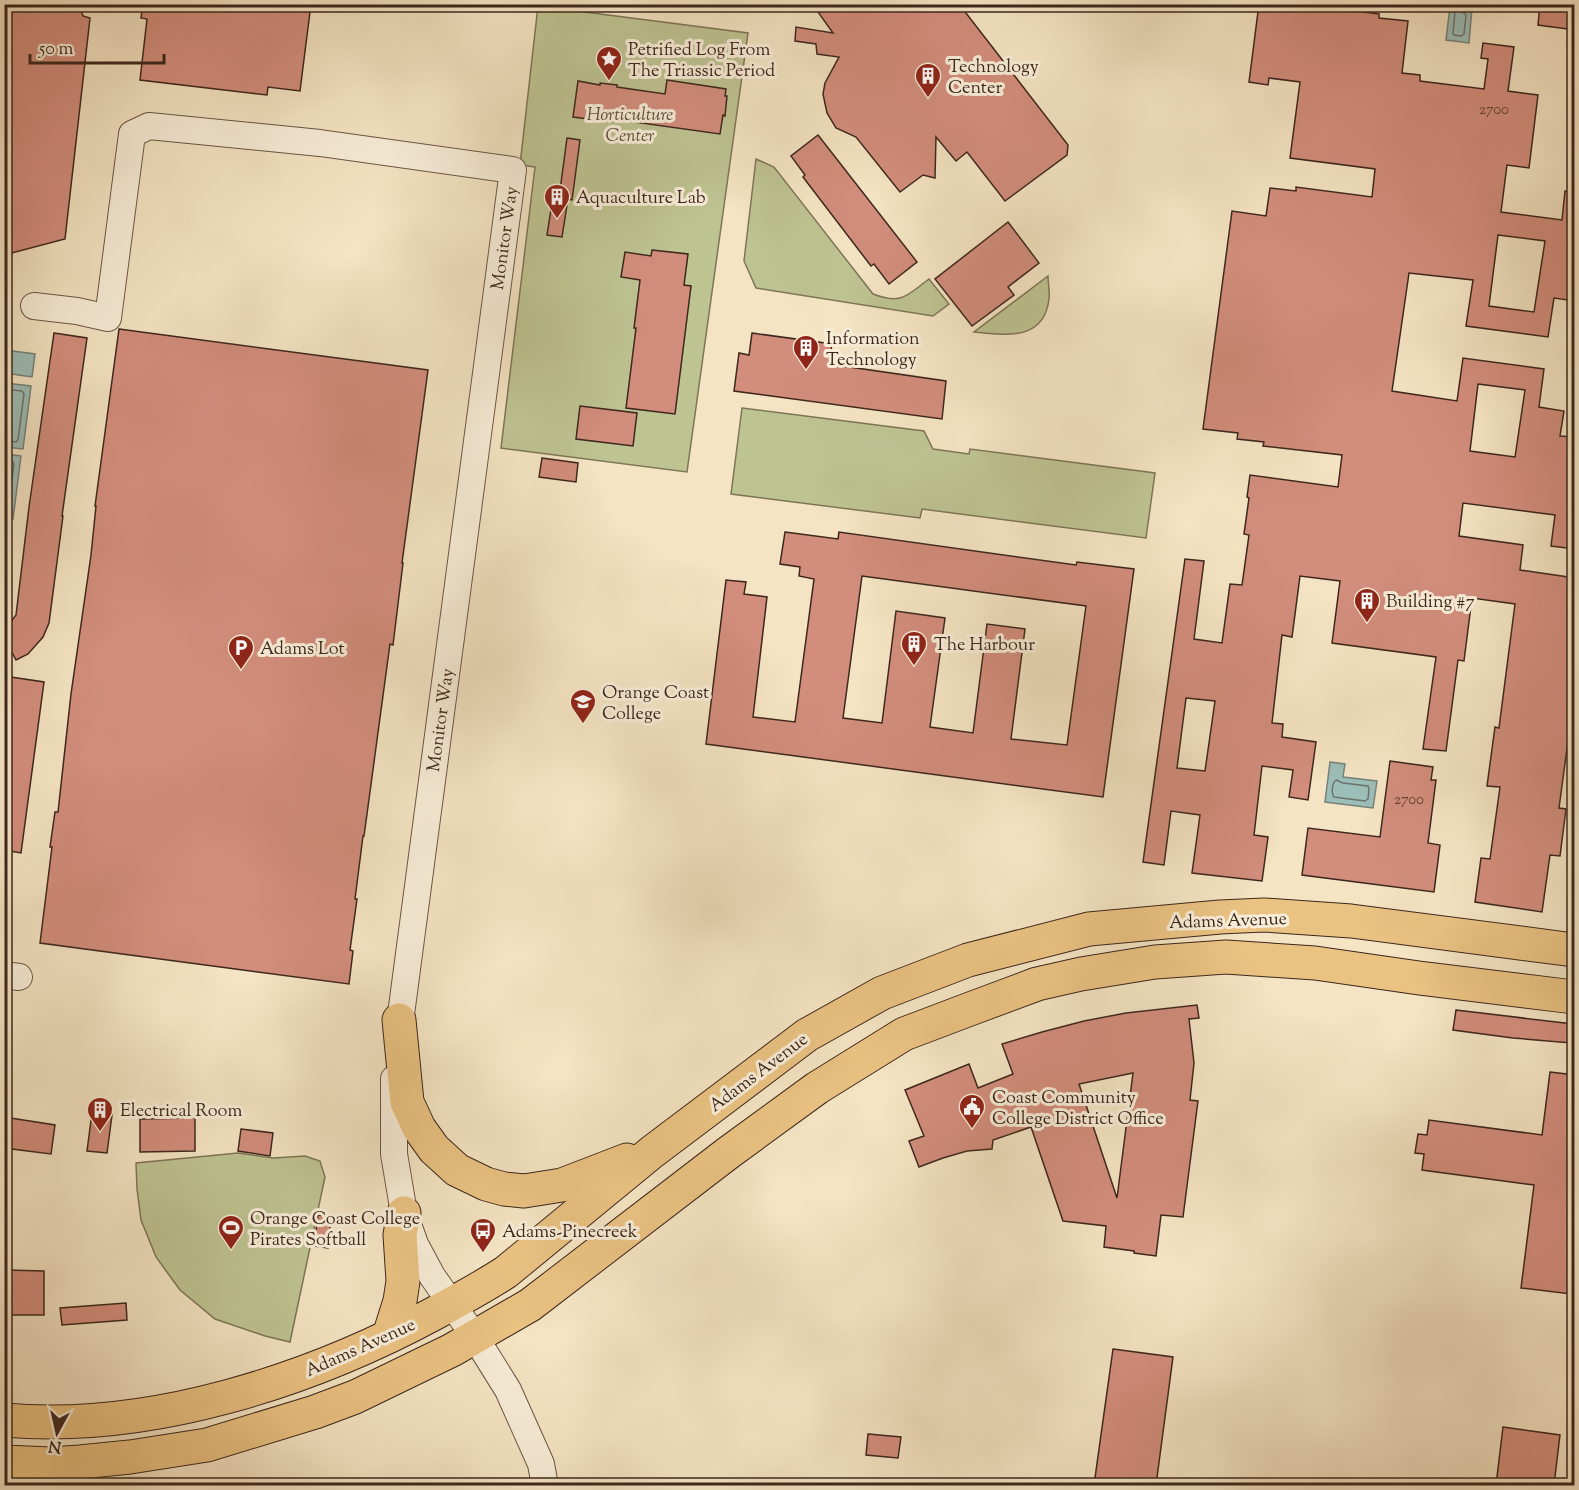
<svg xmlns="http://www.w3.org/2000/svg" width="1579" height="1490" viewBox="0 0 1579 1490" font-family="'Sorts Mill Goudy',serif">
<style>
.green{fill:#bec392;stroke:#7e7557;stroke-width:1.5}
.water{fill:#9cbeb8;stroke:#76827a;stroke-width:1.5}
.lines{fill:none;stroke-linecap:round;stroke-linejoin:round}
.shore{stroke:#6c726a;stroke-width:1.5}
.building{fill:#d28d7c;stroke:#3d271c;stroke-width:1.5;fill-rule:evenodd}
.minor-casing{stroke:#6b5646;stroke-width:28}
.major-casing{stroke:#3d271c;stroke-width:35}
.minor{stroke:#f8edd8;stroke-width:26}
.major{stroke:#eac282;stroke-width:33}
.labels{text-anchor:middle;stroke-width:6;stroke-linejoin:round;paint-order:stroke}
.number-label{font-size:15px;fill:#624034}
.poi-label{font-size:18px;fill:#3d271c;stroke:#f8edd8;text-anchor:start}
.park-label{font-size:18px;font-style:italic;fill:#5d4e3a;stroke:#f8edd8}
.street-label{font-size:18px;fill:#3d271c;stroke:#f8edd8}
</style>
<rect width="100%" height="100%" fill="#f4e4c3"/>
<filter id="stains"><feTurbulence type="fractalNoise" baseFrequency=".00333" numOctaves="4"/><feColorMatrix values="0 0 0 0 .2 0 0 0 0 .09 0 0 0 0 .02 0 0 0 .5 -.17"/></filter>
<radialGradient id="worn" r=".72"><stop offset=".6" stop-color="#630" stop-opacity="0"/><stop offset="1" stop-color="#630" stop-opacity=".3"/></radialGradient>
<g class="green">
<polygon points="538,6 748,33 687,472 501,448 535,167 520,165"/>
<path d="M756 159 774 167 873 294C902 305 906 296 929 279L949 304 933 316 756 288 744 261Z"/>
<path d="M1048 276C1048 283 1050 292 1049 299 1044 342 1004 335 974 332Z"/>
<polygon points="742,408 924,431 933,449 969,454 970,449 1155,473 1146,538 922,509 920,518 731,494"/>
<polygon points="238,1153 273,1158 305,1156 320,1161 325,1177 290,1342 265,1336 215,1319 180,1290 156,1257 141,1220 137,1189 136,1163"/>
</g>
<g class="water">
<polygon points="1450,6 1472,8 1469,43 1446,40"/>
<polygon points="5,350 35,354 32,377 5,373"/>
<polygon points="5,383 31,386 23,449 5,447"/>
<polygon points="5,454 21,456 13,519 5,518"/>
<polygon points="1330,762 1345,764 1343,777 1377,781 1373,808 1325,802"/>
</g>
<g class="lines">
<g class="shore">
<polygon points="1458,8 1466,15 1464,34 1461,36 1454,35 1453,33 1455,11"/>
<polyline points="4,389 22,391 24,394 18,440 16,442 4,441"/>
<polyline points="4,460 12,461 14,464 8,510 4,512"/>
<path d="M1336 780 1343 783 1368 786 1369 789 1368 799 1365 801 1334 797C1331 793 1332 783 1336 780Z"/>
</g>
</g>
<g class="building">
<polygon points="4,4 79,4 83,16 90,18 65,239 4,255"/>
<polygon points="143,4 311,4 300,91 268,87 267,95 140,80 147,19 141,18"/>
<polygon points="828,4 959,4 1068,145 1067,155 1005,201 967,152 956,161 936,137 935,178 923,175 900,192 856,137 836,128 827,113 823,94 825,83 839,57 817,54 816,44 795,41 796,27 833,33 818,12"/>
<path d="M1259 4H1278L1319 11 1320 8 1356 12V11L1379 14V18L1408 21 1402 73 1420 75V81L1484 89 1488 59 1481 58 1483 43 1514 47 1508 91 1538 95 1529 168 1507 165 1501 212 1562 220 1565 191 1575 192V301L1554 298 1548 337 1466 326 1473 280 1409 273 1392 391 1457 401 1463 358 1544 369 1539 407 1564 411 1560 436 1575 437V549L1551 546 1555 515 1463 503 1459 536 1523 545 1520 570 1575 578V726H1570L1559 808 1566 809 1560 856 1550 855 1542 912 1475 902 1481 858 1490 859 1500 787 1487 786 1495 727 1499 728 1515 604 1472 598 1464 661 1458 660 1446 751 1423 749 1436 657 1332 643 1340 581 1300 576 1292 637 1282 635 1272 723 1283 724 1282 737 1316 742 1308 800 1289 797 1293 770 1262 766 1254 835 1268 837 1262 881 1192 873 1200 815 1171 811 1164 865 1143 862 1185 559 1204 561 1194 639 1222 643 1230 584 1242 585 1249 535 1244 534 1249 498 1247 497 1250 475 1338 487 1342 455 1263 446 1264 442 1237 439 1238 433 1203 429 1232 211 1266 216 1270 188 1296 191V187L1372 197 1375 169 1290 158 1300 82 1269 78 1268 85 1249 82ZM1498 235 1545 241 1534 312 1489 306ZM1478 384 1525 390 1515 457 1470 451ZM1186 698 1215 701 1205 771 1177 768Z"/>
<polygon points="1540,4 1575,4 1575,30 1538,25"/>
<polygon points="667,80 726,89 725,96 727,96 725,116 723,115 720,134 613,119 612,122 573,117 578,81 600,85 600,83 617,85 617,87 665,94"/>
<polygon points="818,135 917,262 889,284 874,264 871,266 803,177 805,175 791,156"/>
<polygon points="567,138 580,140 572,200 559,198"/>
<polygon points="552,203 567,205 562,237 547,235"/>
<polygon points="1008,222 1039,263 1008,287 1014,295 972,326 935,279"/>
<polygon points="652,250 688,254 684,285 691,286 675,414 626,408 636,328 634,328 640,280 621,277 625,252 651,256"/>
<polygon points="119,329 428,370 402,563 403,563 393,645 390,644 364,836 363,836 355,899 357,899 350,950 353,951 349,984 40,943 52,847 50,847 55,812 58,812 71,694 91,555 96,506 95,506"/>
<polygon points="54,333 87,338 62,516 63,516 49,623 43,637 28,654 16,660 4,637 4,626 10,623 16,615 29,507"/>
<polygon points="752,333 832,344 829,364 946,381 942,419 734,391 739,353 749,355"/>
<polygon points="580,406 637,413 633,446 576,439"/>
<polygon points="542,458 578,463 576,482 539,477"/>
<path d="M785 532 838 539 839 532 1076 565 1077 562 1134 569 1103 797 706 744 726 580 746 582 744 594 767 597 753 717 795 722 814 579 799 576 800 567 780 564ZM862 576 1086 606 1067 745 1011 739 1025 629 987 624 973 733 930 727 945 618 896 611 882 723 843 718Z"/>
<polygon points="4,676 44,682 21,853 4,850"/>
<polygon points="1390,761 1433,767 1431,780 1436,780 1428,843 1440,845 1434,892 1302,875 1308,828 1380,837"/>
<path d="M1197 1005 1199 1018 1189 1019 1194 1063 1190 1100 1198 1101 1183 1217 1161 1215 1156 1256 1134 1253V1251L1104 1247 1106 1226 1063 1221 1031 1127 993 1140 992 1149 967 1151 943 1158 919 1167 909 1141 924 1136 905 1090 969 1064 978 1088 1013 1074 1002 1044 1042 1032 1084 1021 1126 1013ZM1133 1073 1117 1198 1079 1084Z"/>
<polygon points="1456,1010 1573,1024 1571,1043 1513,1038 1453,1030"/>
<polygon points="1550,1072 1575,1075 1575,1266 1571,1294 1521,1288 1534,1185 1422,1170 1424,1154 1415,1153 1418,1134 1427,1135 1429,1120 1542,1135"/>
<polygon points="92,1113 112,1115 107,1153 87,1151"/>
<polygon points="4,1117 55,1125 51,1154 4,1148"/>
<polygon points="195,1118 195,1151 140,1152 140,1119"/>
<polygon points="241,1129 273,1133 270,1156 238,1151"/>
<polygon points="318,1215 331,1217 328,1248 314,1246"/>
<polygon points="4,1270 44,1271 44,1315 4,1315"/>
<polygon points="126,1303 127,1320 62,1325 60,1308"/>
<polygon points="1113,1349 1173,1357 1156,1485 1094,1485"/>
<polygon points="1503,1427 1560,1435 1554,1485 1496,1485"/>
<polygon points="868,1434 901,1437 898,1458 866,1455"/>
</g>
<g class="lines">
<defs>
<g id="minor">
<polyline points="34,306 77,311 108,318 132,134 149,126 320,143 513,170 398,1037"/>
<polyline points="4,975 19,977"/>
<polyline points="394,1079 394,1154 404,1213 415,1244 432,1276 475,1337 508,1390 541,1464 545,1486"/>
</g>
<g id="major">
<polyline points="399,1020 407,1102 419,1128 434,1149 457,1170 486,1184 504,1189 524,1191 562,1185 627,1160"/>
<polyline points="389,1336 400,1301 403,1281 400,1235 404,1213"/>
<path d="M4 1420C149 1433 309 1381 435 1313 459 1300 483 1287 506 1272L652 1152 807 1035 882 993 968 960 1089 929 1220 917 1264 915 1351 921 1574 950"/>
<polyline points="4,1462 51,1464 80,1462 130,1457 207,1445 315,1412 355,1397 452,1350 530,1305 728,1153 817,1088 904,1034 970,1009 1037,984 1081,974 1155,962 1226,957 1315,963 1419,978 1574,997"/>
</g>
</defs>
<use href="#minor" class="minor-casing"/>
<use href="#major" class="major-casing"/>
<use href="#minor" class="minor"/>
<use href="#major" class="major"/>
</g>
<defs>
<symbol id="sight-pin" viewBox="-11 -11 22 30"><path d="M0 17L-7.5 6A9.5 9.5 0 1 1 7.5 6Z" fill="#8f2418" stroke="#f8edd8"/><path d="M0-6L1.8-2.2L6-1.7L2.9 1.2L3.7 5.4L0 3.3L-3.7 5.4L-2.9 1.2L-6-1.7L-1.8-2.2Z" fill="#fff"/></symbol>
<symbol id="building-pin" viewBox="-11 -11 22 30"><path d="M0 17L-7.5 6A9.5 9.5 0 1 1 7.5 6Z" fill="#8f2418" stroke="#f8edd8"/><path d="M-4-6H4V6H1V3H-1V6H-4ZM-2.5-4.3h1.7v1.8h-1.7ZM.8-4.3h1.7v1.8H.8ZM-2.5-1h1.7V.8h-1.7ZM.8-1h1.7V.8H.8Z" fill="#fff"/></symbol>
<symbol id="parking-pin" viewBox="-11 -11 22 30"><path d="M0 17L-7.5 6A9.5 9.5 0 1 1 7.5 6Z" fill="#8f2418" stroke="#f8edd8"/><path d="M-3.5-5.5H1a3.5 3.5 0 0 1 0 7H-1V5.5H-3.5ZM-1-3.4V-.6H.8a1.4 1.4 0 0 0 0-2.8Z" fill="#fff"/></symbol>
<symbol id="university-pin" viewBox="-11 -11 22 30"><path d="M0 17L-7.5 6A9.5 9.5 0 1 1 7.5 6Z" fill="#8f2418" stroke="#f8edd8"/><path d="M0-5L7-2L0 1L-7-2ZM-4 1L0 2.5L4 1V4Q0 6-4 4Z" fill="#fff"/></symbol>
<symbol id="civic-pin" viewBox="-11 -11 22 30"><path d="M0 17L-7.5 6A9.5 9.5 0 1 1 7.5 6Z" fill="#8f2418" stroke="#f8edd8"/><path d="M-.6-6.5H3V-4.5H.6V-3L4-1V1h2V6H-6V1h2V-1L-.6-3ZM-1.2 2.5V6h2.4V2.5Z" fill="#fff"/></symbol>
<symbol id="stadium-pin" viewBox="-11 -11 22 30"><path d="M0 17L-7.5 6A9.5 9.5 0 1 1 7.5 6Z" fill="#8f2418" stroke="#f8edd8"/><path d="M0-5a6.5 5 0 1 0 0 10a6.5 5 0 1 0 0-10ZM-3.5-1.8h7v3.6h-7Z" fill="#fff"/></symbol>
<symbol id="bus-pin" viewBox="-11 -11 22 30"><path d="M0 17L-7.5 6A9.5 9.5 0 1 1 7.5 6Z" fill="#8f2418" stroke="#f8edd8"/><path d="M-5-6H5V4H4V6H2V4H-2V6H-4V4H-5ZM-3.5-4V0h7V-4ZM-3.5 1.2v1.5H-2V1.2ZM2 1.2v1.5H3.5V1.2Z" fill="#fff"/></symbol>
</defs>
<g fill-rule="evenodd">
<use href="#sight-pin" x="594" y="44" width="30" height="40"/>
<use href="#building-pin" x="913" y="61" width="30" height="40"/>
<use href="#building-pin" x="542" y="182" width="30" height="40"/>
<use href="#building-pin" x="791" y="333" width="30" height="40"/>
<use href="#building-pin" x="1352" y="586" width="30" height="40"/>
<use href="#building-pin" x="899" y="629" width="30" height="40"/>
<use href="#parking-pin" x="226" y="633" width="30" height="40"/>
<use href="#university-pin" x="568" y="687" width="30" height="40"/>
<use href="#civic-pin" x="957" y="1092" width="30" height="40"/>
<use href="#building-pin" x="85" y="1095" width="30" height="40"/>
<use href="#stadium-pin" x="216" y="1213" width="30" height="40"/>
<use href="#bus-pin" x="468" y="1216" width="30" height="40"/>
</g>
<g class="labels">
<g class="number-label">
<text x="1494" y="114">2700</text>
<text x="1409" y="804">2700</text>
</g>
<g class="poi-label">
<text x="628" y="55">Petrified Log From<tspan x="628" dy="21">The Triassic Period</tspan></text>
<text x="948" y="72">Technology<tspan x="948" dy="21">Center</tspan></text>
<text x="576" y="203">Aquaculture Lab</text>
<text x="826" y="344">Information<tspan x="826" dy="21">Technology</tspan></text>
<text x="1386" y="607">Building #7</text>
<text x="934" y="650">The Harbour</text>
<text x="260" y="654">Adams Lot</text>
<text x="602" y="698">Orange Coast<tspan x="602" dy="21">College</tspan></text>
<text x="992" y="1103">Coast Community<tspan x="992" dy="21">College District Office</tspan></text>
<text x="120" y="1116">Electrical Room</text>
<text x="250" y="1224">Orange Coast College<tspan x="250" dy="21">Pirates Softball</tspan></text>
<text x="502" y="1237">Adams-Pinecreek</text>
</g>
<g class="park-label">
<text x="630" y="120">Horticulture<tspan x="630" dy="21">Center</tspan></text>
</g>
<g class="street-label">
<text transform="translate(504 238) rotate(-82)" y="6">Monitor Way</text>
<text transform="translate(440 720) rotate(-82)" y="6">Monitor Way</text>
<text transform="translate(1228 920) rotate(-2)" y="6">Adams Avenue</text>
<text transform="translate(758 1072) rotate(-37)" y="6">Adams Avenue</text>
<text transform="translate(360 1347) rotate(-24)" y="6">Adams Avenue</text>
</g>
</g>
<rect width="1579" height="1490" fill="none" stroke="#f4e4c3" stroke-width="24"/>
<rect x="6" y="6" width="1567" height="1478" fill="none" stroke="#3d271c" stroke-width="3"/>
<rect x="12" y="12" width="1555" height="1466" fill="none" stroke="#3d271c" stroke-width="1.5"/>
<g transform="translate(57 1433) rotate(188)" stroke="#f8edd8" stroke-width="4.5" paint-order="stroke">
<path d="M0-4.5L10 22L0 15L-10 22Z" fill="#3d271c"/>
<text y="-9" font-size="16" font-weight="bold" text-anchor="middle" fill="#3d271c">N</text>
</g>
<path d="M30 54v9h134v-9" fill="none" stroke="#3d271c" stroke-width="3"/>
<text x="39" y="54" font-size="18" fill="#3d271c" stroke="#f8edd8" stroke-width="4.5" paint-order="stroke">50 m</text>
<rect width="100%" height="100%" filter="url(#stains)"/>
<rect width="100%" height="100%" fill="url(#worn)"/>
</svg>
